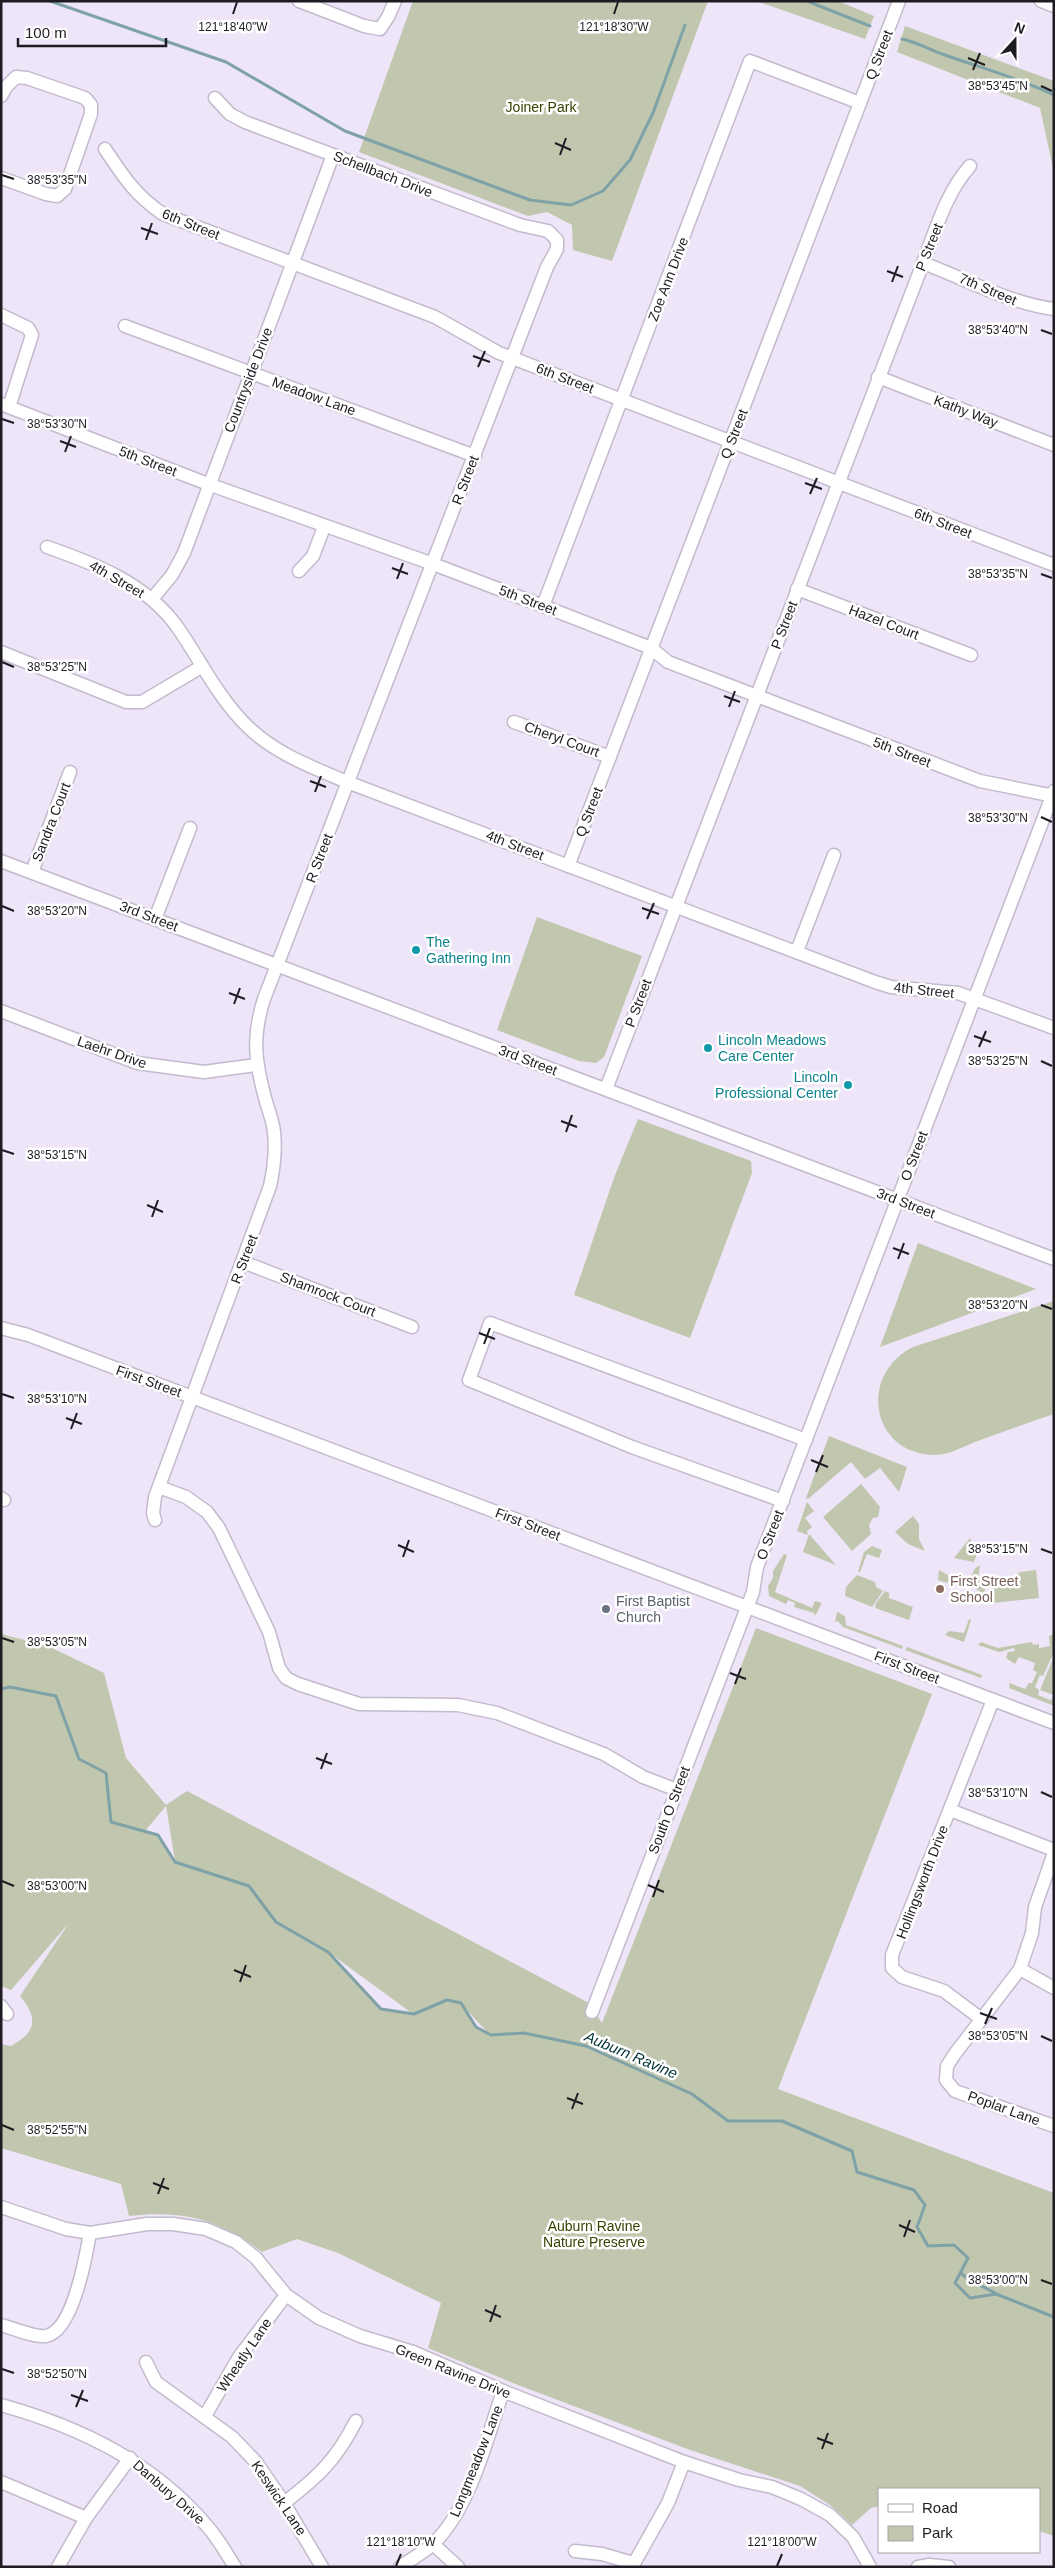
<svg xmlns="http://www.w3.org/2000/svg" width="1055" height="2568" viewBox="0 0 1055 2568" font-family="Arial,sans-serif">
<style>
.green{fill:#c1c7ae;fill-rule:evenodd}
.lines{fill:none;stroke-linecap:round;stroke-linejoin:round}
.stream{stroke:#7ea2a7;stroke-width:3}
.minor-casing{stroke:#c3bacd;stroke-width:15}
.minor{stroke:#fff;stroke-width:12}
.ticks{fill:none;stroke:#1f1b22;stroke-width:2}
.culture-dot{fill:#0f9aa8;stroke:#fff;stroke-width:2}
.education-dot{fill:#8d6e63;stroke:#fff;stroke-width:2}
.worship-dot{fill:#6b7280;stroke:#fff;stroke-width:2}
.labels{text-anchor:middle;stroke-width:5;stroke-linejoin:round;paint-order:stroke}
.street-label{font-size:14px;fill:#1f1b22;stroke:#fff}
.park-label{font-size:14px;fill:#384100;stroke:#fff}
.culture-label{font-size:14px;fill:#0d838f;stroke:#fff;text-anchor:start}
.education-label{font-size:14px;fill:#785e54;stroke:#fff;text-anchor:start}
.worship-label{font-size:14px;fill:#5b616d;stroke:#fff;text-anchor:start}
.water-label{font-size:15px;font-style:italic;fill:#003135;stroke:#fff}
.ticks-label{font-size:12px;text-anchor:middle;fill:#1f1b22;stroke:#fff;stroke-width:5;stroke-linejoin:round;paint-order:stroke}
</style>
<rect width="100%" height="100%" fill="#eee5f9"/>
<g class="green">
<polygon points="413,1 708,1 612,261 573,250 572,225 547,212 528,216 359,152"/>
<polygon points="756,1 838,1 874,16 865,39"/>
<polygon points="905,26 1054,81 1054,173 1040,108 897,52"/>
<polygon points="537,917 642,956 604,1057 596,1063 579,1061 497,1030"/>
<polygon points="638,1119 751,1161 752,1173 690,1338 574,1295 615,1175"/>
<polygon points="918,1243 1036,1289 880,1347"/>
<path d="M1054 1301V1414C1027 1423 1001 1433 975 1442 960 1448 947 1456 931 1455 870 1451 859 1374 913 1347Z"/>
<polygon points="829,1436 907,1467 899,1492 880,1468 865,1479 851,1462 808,1499 806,1498"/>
<polygon points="861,1484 880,1507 878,1517 873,1518 869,1525 871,1534 852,1551 823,1517"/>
<polygon points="807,1502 814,1511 805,1518 812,1527 807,1531 808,1535 797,1531"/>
<polygon points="913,1516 919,1524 919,1539 925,1551 908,1544 895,1532"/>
<polygon points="809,1534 836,1565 803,1552"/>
<polygon points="970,1538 977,1553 974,1562 954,1558"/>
<polygon points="872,1546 882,1550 879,1558 867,1554 860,1572 858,1572 864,1552"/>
<polygon points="784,1554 787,1555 775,1592 812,1608 815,1601 822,1603 815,1616 814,1613 794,1607 795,1603 788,1600 786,1604 769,1596 768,1586 773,1578 773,1571"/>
<path d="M980 1565 978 1579 984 1585 985 1591 983 1593C970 1588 967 1572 980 1565Z"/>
<polygon points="939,1570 948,1575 949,1580 947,1583 938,1580"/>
<polygon points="1036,1570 1039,1598 993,1603 990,1585 994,1580 1011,1579 1020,1572"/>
<polygon points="857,1575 875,1582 876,1587 883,1591 872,1607 845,1596 846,1587"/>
<polygon points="885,1591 889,1593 889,1598 913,1607 909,1620 875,1608 876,1603"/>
<polygon points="837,1612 845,1616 846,1625 903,1646 902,1649 843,1627 838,1621 835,1622"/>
<polygon points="969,1619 971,1620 964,1642 945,1635 949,1631 964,1633"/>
<path d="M756 1628 932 1694 778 2089 1054 2193V2536L1039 2531V2489H879V2506L871 2508 852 2525 830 2505 800 2486 690 2450 518 2385 428 2348 441 2303 338 2253 297 2239 262 2252C218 2219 184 2210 129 2216L121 2184 1 2148V2044L11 2046C37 2032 38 2018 20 1996L69 1923 11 1990 1 1986V1634L48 1646 104 1673 126 1758 166 1805 187 1791 589 2003 602 2023ZM166 1806 175 1861 158 1835 145 1831ZM331 1954 413 2014 381 2009ZM463 2007H464L489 2034 476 2027Z"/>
<polygon points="1054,1634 1054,1652 1043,1676 1040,1675 1035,1687 1039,1690 1038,1695 1050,1700 1054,1697 1054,1706 1009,1688 1010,1679 1010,1683 1025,1689 1029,1683 1032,1683 1037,1672 1033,1670 1035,1663 1019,1657 1015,1664 1006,1658 1008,1652 1015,1651 1014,1648 999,1652 978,1645 981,1642 998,1648 1032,1642 1033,1645 1039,1644 1039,1648 1050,1646 1049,1636"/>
<polygon points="907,1647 982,1675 981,1678 905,1650"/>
<polygon points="1054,1656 1054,1695 1040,1690"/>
</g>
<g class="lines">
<g class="stream">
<polyline points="50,1 226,62 345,131 530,200 571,205 603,191 630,160 653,113 685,25"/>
<polyline points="807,1 870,26"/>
<path d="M902 39C917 42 930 50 945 55 981 68 1019 78 1054 95"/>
<polyline points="1,1689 10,1687 56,1696 79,1759 106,1773 111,1822 158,1835 175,1862 249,1886 276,1922 328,1952 381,2009 414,2014 447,2000 461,2003 476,2027 491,2035 524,2033 586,2046 692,2094 728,2121 782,2121 852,2151 857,2172 914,2190 925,2205 917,2227 928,2246 954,2245 968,2258 955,2283 970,2298 996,2294 1054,2317"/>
<path d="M961 2273C970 2283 984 2286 995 2293"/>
</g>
<defs>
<g id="minor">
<polyline points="299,1 364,26 380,29 388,17 395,1"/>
<polyline points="1041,1 1054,6"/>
<polyline points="1,96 6,87 16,77 27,78 85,98 91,105 91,114 65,189 57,196 46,194 1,178"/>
<path d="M105 149C123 176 135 195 163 214L435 317 499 353 1054 565"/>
<path d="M923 263C966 279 1008 303 1054 309"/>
<polyline points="1,315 28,328 32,335 9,407"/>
<polyline points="125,326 475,456"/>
<polyline points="878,377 1054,445"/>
<polyline points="1,404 208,484 433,564 543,606 651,648 668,662 980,781 1054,796"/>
<path d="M47 547C96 564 147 584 178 628 201 661 218 698 248 727 276 754 312 767 347 782L875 982 891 987 958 993 1054 1028"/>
<polyline points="299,571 313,556 324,527"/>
<polyline points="797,589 971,655"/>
<polyline points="152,599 172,575 184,553 333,155"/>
<polyline points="543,606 750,61 860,103"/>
<polyline points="1,652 126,702 142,702 201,667"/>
<polyline points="514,722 610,757"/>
<polyline points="1,861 1054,1259"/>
<polyline points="568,866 899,1"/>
<polyline points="32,872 70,772"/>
<polyline points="155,919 190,828"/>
<polyline points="797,951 834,855"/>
<polyline points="1,1011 137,1063 204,1072 256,1065"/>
<path d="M606 1089 923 263C936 229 946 193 970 166"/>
<polyline points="243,1262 412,1327"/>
<polyline points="1,1328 28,1335 1054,1723"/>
<polyline points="159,1487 186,1497 207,1512 219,1528 269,1632 279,1668 286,1678 298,1684 359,1704 458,1705 497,1713 604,1754 643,1777 677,1790"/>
<polyline points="1,1498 4,1500"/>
<polyline points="783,1501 632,1447 469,1380 490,1323 806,1440"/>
<path d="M155 1520 153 1513 155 1497 270 1186C274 1168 276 1151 274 1132 273 1121 268 1109 265 1098 255 1061 252 1037 264 999L547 267 557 249V240L548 231 520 225 245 122 230 114 215 98"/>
<polyline points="950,1810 1054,1850"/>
<polyline points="1054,1853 1035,1907 1032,1933 1020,1969 954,2055 947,2066 946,2080 955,2091 1054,2126"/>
<polyline points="1020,1969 1054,1988"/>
<polyline points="1,2006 7,2014"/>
<polyline points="592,2012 753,1592 757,1567 1054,791"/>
<polyline points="980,2018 944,1991 902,1977 892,1968 892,1955 993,1700"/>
<polyline points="1,2207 66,2229 90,2233 147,2224 173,2224 206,2229 236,2242 256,2258 286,2295 319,2318 360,2336 413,2352 503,2391 684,2462 739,2480 772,2487 801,2499 830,2515 853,2537 870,2567"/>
<path d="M1 2325C12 2328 37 2338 46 2336 73 2331 86 2256 90 2233"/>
<polyline points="146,2362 156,2382 232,2437 256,2462 284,2503 322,2567"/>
<path d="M1 2405C80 2427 153 2462 207 2526 218 2538 226 2553 235 2567"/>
<polyline points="205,2416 239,2357 286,2295"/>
<polyline points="1,2482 86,2518"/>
<path d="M284 2503C319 2476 336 2460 356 2421"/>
<polyline points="433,2544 458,2567"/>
<polyline points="575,2551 602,2554 633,2563"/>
<polyline points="58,2567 86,2518 130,2458"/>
<path d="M400 2567C411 2559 425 2552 434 2543 470 2508 487 2439 503 2391"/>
<polyline points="632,2567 668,2503 684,2462"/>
<polyline points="918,2567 929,2565 949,2567"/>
</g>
</defs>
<use href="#minor" class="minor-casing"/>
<use href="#minor" class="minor"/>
</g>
<path class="ticks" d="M233 14 237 2M614 14 618 2M968 58 985 65M973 70 980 53M1041 86 1052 91M555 143 571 150M560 155 566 138M2 175 14 179M141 228 158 234M146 240 152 223M887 271 903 277M892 282 898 266M1041 330 1052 334M473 356 490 362M478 367 485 351M2 419 14 423M60 441 76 447M65 452 71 436M805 483 822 489M810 494 817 478M392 568 408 574M1041 574 1052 578M397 579 403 563M2 662 14 667M724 696 740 702M729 707 735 691M310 781 326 787M315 792 321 776M1041 817 1052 822M2 906 14 911M642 908 659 914M647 919 654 903M229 993 245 999M234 1004 240 988M974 1036 991 1042M979 1047 986 1031M1041 1061 1052 1066M561 1121 577 1127M566 1132 572 1115M2 1150 14 1154M147 1205 163 1212M152 1217 158 1200M893 1248 909 1254M898 1259 904 1243M1041 1305 1052 1309M479 1333 495 1339M484 1344 490 1328M2 1394 14 1398M66 1418 82 1424M71 1429 77 1413M811 1460 828 1467M816 1472 823 1455M398 1545 414 1552M1041 1549 1052 1553M403 1557 409 1540M2 1638 14 1642M730 1673 746 1679M735 1684 741 1668M316 1758 332 1764M321 1769 327 1753M1041 1792 1052 1797M2 1881 14 1886M648 1885 664 1892M653 1897 659 1880M234 1970 251 1977M240 1982 246 1965M980 2013 997 2019M985 2024 992 2008M1041 2036 1052 2041M567 2098 583 2104M572 2109 578 2093M2 2125 14 2130M153 2183 169 2189M158 2194 164 2178M899 2225 915 2232M904 2237 910 2220M1041 2280 1052 2284M485 2310 501 2317M490 2322 496 2305M2 2369 14 2373M71 2395 88 2401M76 2407 83 2390M817 2438 833 2444M822 2449 828 2433M396 2566 401 2554M777 2566 782 2554"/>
<g class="culture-dot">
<circle cx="416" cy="950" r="5"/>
<circle cx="708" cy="1048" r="5"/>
<circle cx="848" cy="1085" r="5"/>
</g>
<circle class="education-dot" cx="940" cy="1589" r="5"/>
<circle class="worship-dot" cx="606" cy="1609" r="5"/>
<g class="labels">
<g class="street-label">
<text transform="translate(879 55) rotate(-69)" y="5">Q Street</text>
<text transform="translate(383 174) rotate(21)" y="5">Schellbach Drive</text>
<text transform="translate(191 224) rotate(22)" y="5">6th Street</text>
<text transform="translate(929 247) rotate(-68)" y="5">P Street</text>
<text transform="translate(668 279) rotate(-69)" y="5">Zoe Ann Drive</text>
<text transform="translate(988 289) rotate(23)" y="5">7th Street</text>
<text transform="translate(565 378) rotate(21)" y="5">6th Street</text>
<text transform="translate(248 380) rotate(-69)" y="5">Countryside Drive</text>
<text transform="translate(314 396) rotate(20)" y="5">Meadow Lane</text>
<text transform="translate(966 411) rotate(21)" y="5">Kathy Way</text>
<text transform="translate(734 434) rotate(-69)" y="5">Q Street</text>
<text transform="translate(148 461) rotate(21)" y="5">5th Street</text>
<text transform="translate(465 480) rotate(-69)" y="5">R Street</text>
<text transform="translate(943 523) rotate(21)" y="5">6th Street</text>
<text transform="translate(117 579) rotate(30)" y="5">4th Street</text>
<text transform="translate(528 600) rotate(21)" y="5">5th Street</text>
<text transform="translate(884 622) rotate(21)" y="5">Hazel Court</text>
<text transform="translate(784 625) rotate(-69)" y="5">P Street</text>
<text transform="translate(562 739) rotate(20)" y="5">Cheryl Court</text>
<text transform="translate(902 752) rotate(21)" y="5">5th Street</text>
<text transform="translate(589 812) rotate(-69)" y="5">Q Street</text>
<text transform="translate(51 822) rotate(-69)" y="5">Sandra Court</text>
<text transform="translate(515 845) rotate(21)" y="5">4th Street</text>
<text transform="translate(319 858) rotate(-69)" y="5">R Street</text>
<text transform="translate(149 916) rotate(21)" y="5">3rd Street</text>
<text transform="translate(924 990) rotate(6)" y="5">4th Street</text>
<text transform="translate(638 1003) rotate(-69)" y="5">P Street</text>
<text transform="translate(112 1052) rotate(19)" y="5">Laehr Drive</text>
<text transform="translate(528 1060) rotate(21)" y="5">3rd Street</text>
<text transform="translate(914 1156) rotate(-69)" y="5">O Street</text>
<text transform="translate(906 1203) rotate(21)" y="5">3rd Street</text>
<text transform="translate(244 1259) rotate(-69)" y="5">R Street</text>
<text transform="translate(328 1294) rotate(21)" y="5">Shamrock Court</text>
<text transform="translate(149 1381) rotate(20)" y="5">First Street</text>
<text transform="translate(528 1524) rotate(21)" y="5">First Street</text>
<text transform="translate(770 1535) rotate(-69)" y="5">O Street</text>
<text transform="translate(907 1667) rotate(21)" y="5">First Street</text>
<text transform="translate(669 1810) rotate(-69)" y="5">South O Street</text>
<text transform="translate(922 1882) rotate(-69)" y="5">Hollingsworth Drive</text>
<text transform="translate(1004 2108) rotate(20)" y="5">Poplar Lane</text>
<text transform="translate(244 2355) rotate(-56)" y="5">Wheatly Lane</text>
<text transform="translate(453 2371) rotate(22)" y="5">Green Ravine Drive</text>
<text transform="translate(476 2461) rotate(-68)" y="5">Longmeadow Lane</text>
<text transform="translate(169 2492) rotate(41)" y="5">Danbury Drive</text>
<text transform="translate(279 2498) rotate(56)" y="5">Keswick Lane</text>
</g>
<g class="park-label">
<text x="541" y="112">Joiner Park</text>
<text x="594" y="2231">Auburn Ravine<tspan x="594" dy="16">Nature Preserve</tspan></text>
</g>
<g class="culture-label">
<text x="426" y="947">The<tspan x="426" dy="16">Gathering Inn</tspan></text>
<text x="718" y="1045">Lincoln Meadows<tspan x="718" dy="16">Care Center</tspan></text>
<text x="838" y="1082" text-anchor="end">Lincoln<tspan x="838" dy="16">Professional Center</tspan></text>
</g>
<g class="education-label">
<text x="950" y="1586">First Street<tspan x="950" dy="16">School</tspan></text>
</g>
<g class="worship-label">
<text x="616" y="1606">First Baptist<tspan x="616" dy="16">Church</tspan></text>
</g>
<g class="water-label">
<text transform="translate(631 2055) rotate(23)" y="5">Auburn Ravine</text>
</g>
</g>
<g class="ticks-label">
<text x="233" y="31">121°18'40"W</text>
<text x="614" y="31">121°18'30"W</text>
<text x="998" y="90">38°53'45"N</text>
<text x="57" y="184">38°53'35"N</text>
<text x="998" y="334">38°53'40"N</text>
<text x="57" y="428">38°53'30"N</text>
<text x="998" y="578">38°53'35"N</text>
<text x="57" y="671">38°53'25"N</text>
<text x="998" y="822">38°53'30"N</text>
<text x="57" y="915">38°53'20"N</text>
<text x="998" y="1065">38°53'25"N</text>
<text x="57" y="1159">38°53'15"N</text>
<text x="998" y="1309">38°53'20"N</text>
<text x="57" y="1403">38°53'10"N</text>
<text x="998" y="1553">38°53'15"N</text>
<text x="57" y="1646">38°53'05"N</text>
<text x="998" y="1797">38°53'10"N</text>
<text x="57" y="1890">38°53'00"N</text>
<text x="998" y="2040">38°53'05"N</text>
<text x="57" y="2134">38°52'55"N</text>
<text x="998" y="2284">38°53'00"N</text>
<text x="57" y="2378">38°52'50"N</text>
<text x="401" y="2546">121°18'10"W</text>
<text x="782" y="2546">121°18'00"W</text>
</g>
<rect width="1055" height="2568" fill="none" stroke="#1f1b22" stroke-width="5"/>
<rect x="878" y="2488" width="162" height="65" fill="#ffffff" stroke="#a5a4a7"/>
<rect x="888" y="2504" width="25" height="8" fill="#ffffff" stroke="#a5a4a7"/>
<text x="922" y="2513" font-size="15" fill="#1f1b22">Road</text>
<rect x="888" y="2526" width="25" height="15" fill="#c1c7ae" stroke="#a5a4a7"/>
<text x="922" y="2538" font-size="15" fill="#1f1b22">Park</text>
<g transform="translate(1015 40) rotate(21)" stroke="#ffffff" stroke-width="4" paint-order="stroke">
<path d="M0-4L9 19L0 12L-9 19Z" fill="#1f1b22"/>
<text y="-8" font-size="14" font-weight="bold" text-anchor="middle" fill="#1f1b22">N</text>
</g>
<path d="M18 38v8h148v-8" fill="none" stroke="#1f1b22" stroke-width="2.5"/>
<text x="25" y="38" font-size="15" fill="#1f1b22" stroke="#ffffff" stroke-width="4" paint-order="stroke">100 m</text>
</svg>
